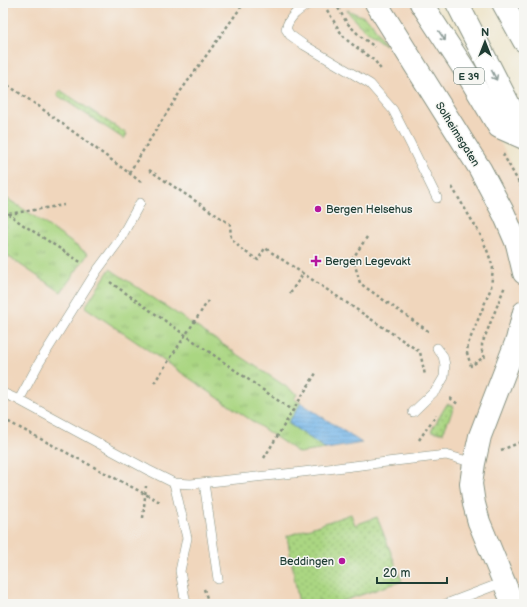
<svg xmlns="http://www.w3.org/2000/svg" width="527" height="607" viewBox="0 0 527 607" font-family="'Balsamiq Sans',sans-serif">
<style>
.built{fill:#f0d6bc}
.grass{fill:url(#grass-tufts);stroke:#648a5b}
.garden{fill:url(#garden-dots);stroke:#648a5b}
.water{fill:url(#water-rules);stroke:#4a7a8e}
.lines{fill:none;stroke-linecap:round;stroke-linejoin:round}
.lane-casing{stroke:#869180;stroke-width:10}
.secondary-casing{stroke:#869180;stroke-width:24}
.highway-casing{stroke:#869180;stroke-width:24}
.path{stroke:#869180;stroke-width:2.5;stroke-dasharray:3 3;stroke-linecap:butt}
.lane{stroke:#fff;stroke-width:9}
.secondary{stroke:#fff;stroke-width:22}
.highway{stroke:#fff;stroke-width:22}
.oneway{stroke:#8f9e9a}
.poi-dot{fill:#b5179e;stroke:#f6f6f2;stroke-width:1.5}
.labels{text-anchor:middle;stroke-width:3;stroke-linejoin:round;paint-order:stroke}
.shield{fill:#f6f6f2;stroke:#60746d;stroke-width:1}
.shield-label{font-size:10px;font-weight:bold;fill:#1f3d34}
.street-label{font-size:11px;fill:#1f3d34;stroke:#f6f6f2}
.poi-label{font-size:11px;fill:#1f3d34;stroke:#f6f6f2;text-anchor:start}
</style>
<defs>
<pattern id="grass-tufts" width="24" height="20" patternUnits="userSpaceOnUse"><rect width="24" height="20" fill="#aad682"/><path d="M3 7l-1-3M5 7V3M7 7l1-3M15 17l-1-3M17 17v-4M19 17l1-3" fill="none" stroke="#8aaf6b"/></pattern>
<pattern id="garden-dots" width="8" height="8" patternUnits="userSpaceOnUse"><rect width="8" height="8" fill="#aad682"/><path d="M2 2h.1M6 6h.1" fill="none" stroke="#8aaf6b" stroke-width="1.8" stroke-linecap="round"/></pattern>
<pattern id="water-rules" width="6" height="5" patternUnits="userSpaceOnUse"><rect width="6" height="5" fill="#74b6e9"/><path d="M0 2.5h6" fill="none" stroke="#5f95be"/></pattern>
</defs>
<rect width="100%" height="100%" fill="#f6f6f2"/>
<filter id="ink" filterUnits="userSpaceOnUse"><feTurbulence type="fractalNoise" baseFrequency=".025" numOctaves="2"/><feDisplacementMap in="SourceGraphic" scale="8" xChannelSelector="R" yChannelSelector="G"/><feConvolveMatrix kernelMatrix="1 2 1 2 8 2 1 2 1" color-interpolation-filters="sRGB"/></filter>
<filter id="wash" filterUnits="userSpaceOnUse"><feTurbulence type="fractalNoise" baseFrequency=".012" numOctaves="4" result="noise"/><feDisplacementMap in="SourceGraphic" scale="16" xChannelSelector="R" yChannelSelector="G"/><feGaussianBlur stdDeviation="0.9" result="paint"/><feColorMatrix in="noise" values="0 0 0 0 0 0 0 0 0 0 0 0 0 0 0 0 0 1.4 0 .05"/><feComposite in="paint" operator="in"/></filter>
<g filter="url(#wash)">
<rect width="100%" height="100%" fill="#eee5cb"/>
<polygon class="built" points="3,3 424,3 524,186 524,604 3,604"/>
<g class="grass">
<path d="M347 10 364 17 371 22 385 45C370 34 357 26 347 10Z"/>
<polygon points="3,196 31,214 88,254 61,292 3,253"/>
<polygon points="110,269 297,394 294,399 301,403 288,423 326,449 299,453 85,307"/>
</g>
<g class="garden">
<polygon points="60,90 127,134 124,139 57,95"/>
<polygon points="447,404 454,407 443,433 431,431"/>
<polygon points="351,514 355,525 377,517 402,581 334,604 321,604 320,600 316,602 316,604 299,604 287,536"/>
</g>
<polygon class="water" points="301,403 362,443 326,449 288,423"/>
</g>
<g filter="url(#ink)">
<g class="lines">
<defs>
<g id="lane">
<path d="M310 3C299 10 289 16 286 29L290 35 304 45 370 84 393 110 410 143 437 198"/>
<polyline points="3,393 19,400 148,470 174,483 191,484 294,473 446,455 474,463"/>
<polyline points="19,400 39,363 96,272 119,241 140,203"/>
<polyline points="413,412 437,389 444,377 445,365 443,356 437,348"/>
<polyline points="174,483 187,538 180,571 186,604"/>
<polyline points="204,483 218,579"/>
<polyline points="446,604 504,582"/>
</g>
<g id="secondary">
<polyline points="376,3 480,169 504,214 517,244 524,273"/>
<polyline points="513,604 479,522 474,504 471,484 474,463 480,436 517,340 524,312"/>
</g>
<g id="highway">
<polyline points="421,3 468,75 499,127 524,138"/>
<polyline points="457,3 524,134"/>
<polyline points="503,3 524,41"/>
</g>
</defs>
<use href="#lane" class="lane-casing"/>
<use href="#secondary" class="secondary-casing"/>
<use href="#highway" class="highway-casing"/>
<g class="path">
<polyline points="335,3 347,23 360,36 375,47"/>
<polyline points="327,10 341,33 348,41 375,61 382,71"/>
<polyline points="3,82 37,105 129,173 180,92 244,3"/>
<polyline points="503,154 524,192"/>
<polyline points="149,170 230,224 231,238 241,249 258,260 265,248 420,352 425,375"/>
<polyline points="129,173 141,182"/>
<polyline points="452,187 480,234 487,250 493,267 491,288 468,344 467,353 471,366 484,357"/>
<polyline points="3,210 22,224 82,263"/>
<polyline points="3,215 64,205"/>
<polyline points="367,237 353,258 360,283 365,287 431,333"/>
<polyline points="110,282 293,411"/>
<polyline points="290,293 303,274"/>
<polyline points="485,358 482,351 482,344 505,286"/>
<polyline points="154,383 208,301"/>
<polyline points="450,398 459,405"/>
<polyline points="3,419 162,503"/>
<polyline points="419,440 436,415"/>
<polyline points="501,450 524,441"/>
<polyline points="264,458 316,373"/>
<polyline points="143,518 146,486"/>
<polyline points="204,589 209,604"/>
</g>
<use href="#lane" class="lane"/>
<use href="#secondary" class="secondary"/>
<use href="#highway" class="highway"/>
</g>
<defs><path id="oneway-shaft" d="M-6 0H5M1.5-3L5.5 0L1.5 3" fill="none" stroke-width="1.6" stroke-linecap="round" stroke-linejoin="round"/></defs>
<g class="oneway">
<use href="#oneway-shaft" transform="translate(442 36) rotate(56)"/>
<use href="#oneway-shaft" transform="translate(494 75) rotate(63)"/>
</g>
</g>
<g class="poi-dot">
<circle cx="318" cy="209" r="4"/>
<path d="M314 255h4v4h4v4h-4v4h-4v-4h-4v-4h4z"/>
<circle cx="342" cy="561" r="4"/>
</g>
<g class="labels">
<rect class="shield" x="454" y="68" width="30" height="16" rx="3"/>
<g class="shield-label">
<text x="469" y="80">E 39</text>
</g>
<g class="street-label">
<text transform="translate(458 134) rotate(58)" y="4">Solheimsgaten</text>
</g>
<g class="poi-label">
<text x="326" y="213">Bergen Helsehus</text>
<text x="325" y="265">Bergen Legevakt</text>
<text x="334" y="565" text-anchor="end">Beddingen</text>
</g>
</g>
<rect width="527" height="607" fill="none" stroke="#f6f6f2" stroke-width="16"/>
<g transform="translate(485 42)" stroke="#f6f6f2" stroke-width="3" paint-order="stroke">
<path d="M0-3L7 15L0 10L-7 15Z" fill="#1f3d34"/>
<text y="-6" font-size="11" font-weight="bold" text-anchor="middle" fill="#1f3d34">N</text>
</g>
<path d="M377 577v6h70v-6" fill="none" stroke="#1f3d34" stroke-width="2"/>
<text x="383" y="577" font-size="12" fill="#1f3d34" stroke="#f6f6f2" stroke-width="3" paint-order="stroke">20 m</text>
</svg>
